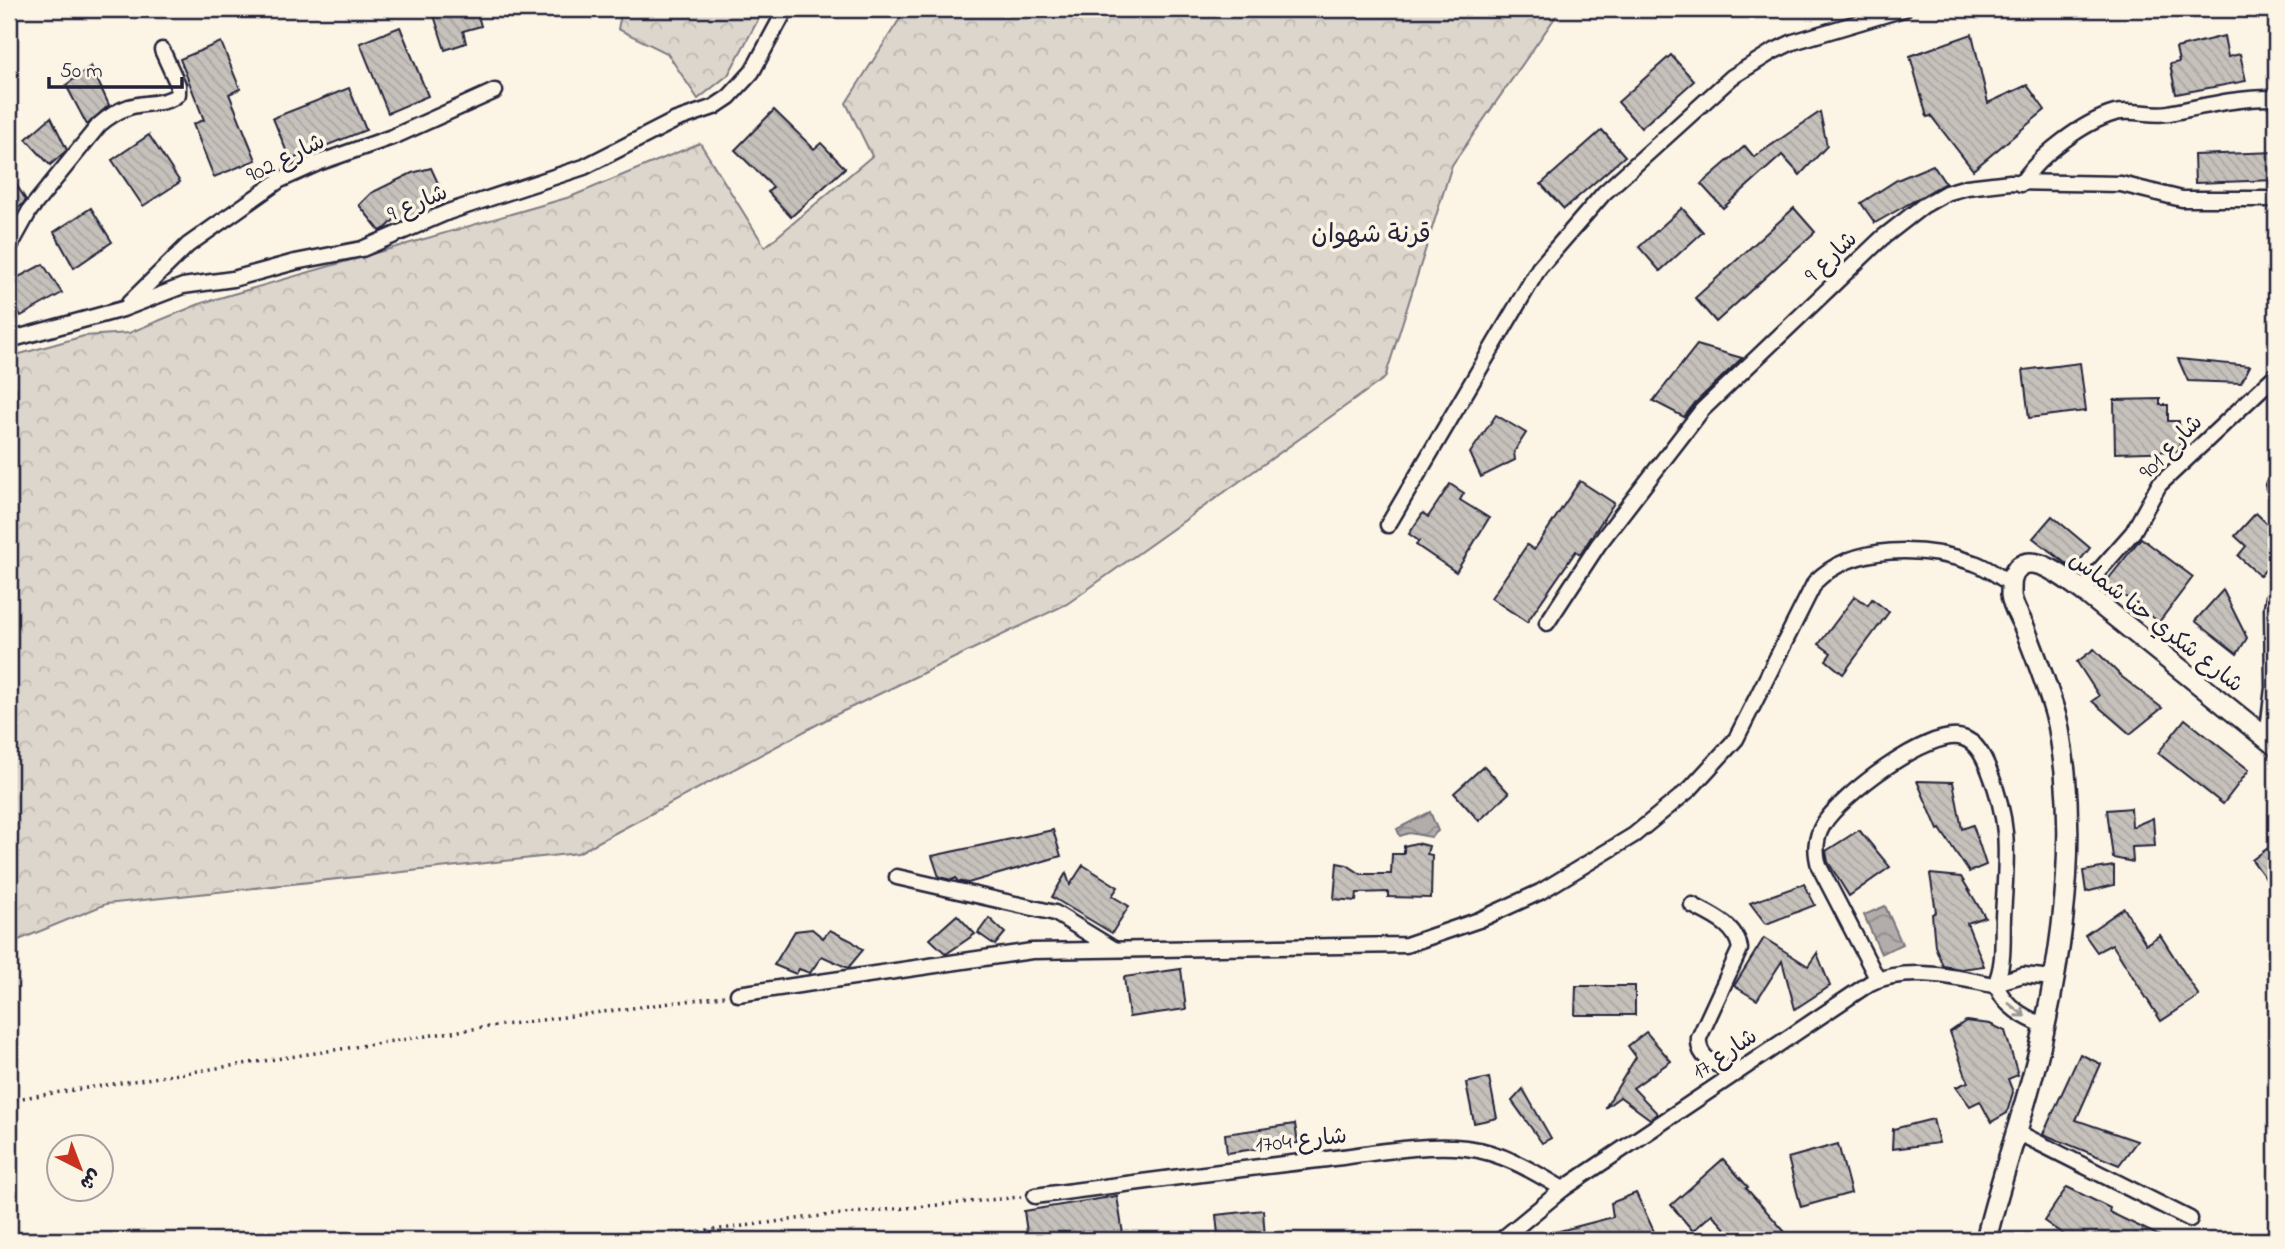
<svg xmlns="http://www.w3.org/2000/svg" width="2285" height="1249" viewBox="0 0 2285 1249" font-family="'Indie Flower','Playpen Sans Arabic',sans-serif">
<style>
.forest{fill:url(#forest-crowns);stroke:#7f7c84;stroke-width:2}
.water{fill:url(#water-waves);stroke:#78757e;stroke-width:2}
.building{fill:url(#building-back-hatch);stroke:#22223b;stroke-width:2}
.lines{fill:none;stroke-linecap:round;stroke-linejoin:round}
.minor-casing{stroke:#22223b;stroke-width:19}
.tertiary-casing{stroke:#22223b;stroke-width:24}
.path{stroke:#22223b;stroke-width:3.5;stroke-dasharray:2 5;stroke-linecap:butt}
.minor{stroke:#fcf5e5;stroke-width:14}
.tertiary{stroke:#fcf5e5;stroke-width:19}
.oneway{stroke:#9a9698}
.labels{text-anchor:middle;stroke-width:7;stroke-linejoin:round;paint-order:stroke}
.street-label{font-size:23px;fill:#22223b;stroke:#fcf5e5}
.quarter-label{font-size:26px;fill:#22223b;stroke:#fcf5e5}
</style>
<defs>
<pattern id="forest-crowns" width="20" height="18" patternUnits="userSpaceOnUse" patternTransform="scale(1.75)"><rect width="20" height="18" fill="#dcd6cc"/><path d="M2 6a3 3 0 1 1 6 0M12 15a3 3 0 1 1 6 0" fill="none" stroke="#bcb7b0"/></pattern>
<pattern id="water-waves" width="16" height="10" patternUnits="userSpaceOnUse" patternTransform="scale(1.75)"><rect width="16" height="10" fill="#b2adab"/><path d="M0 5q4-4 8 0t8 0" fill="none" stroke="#908c8c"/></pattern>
<pattern id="building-back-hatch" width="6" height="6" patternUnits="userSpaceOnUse" patternTransform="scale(1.75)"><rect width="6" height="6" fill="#c6c1bb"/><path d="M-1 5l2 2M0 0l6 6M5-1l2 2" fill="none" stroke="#aaa6a2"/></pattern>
</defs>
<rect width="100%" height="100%" fill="#fcf5e5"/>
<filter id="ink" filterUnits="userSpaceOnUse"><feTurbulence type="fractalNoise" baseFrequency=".0143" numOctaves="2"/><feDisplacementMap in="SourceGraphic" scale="14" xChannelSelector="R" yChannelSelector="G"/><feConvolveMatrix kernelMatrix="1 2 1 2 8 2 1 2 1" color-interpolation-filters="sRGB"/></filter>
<g filter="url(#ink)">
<g class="forest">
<polygon points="622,9 764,9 728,75 698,99 667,53 618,29"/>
<polygon points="906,9 1561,9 1452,165 1385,378 1067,604 831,717 578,853 106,904 9,944 9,415 17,409 17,391 9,369 9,357 84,336 129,333 202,303 570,197 700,143 765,247 872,156 846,103"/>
</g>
<g class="water">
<polygon points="1430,812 1438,831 1431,837 1409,833 1400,836 1397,829"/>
<polygon points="1885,906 1902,944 1881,954 1864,915"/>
</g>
<g class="building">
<polygon points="432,9 476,9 481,26 463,31 466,43 445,50"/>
<polygon points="400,27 428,96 388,113 360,43"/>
<polygon points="1972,34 1988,103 2027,85 2045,110 1973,170 1931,116 1927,117 1910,56"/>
<polygon points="2224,36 2228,57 2240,54 2246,81 2176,94 2170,64 2179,62 2176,48"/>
<polygon points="221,42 240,89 229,94 256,160 214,177 193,124 204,120 180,59"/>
<polygon points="1671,55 1694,81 1641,128 1618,102"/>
<polygon points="91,66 109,105 87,125 66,85"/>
<polygon points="349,88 366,130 290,160 273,118"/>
<polygon points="774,110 814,149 821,143 845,168 791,217 768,192 773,187 735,150"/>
<polygon points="1820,112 1827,146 1800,175 1782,155 1723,208 1701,184 1745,146 1754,157"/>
<polygon points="51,117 67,150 50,165 26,139"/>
<polygon points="1602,130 1625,156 1564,209 1541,184"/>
<polygon points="149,135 180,182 143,206 112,160"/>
<polygon points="2276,152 2276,180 2195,183 2194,155"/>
<polygon points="1933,165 1945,183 1875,223 1861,203 1897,180"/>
<polygon points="431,168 443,194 418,212 419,214 401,222 398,216 386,228 380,231 359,205 371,193 412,173"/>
<polygon points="9,173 26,200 21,206 9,213"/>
<polygon points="91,208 112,242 74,268 54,232"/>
<polygon points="1682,208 1703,232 1660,271 1639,247"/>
<polygon points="1794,208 1815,232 1716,322 1695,298"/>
<polygon points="43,264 62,293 21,316 9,296 9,282"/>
<polygon points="1697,345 1742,358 1695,403 1684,417 1653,401"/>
<polygon points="2178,359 2250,366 2241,383 2188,381"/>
<polygon points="2080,363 2086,411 2029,418 2023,370"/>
<polygon points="2160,399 2160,405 2168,405 2168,421 2179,421 2180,451 2115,453 2114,400"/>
<polygon points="1496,415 1526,433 1514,452 1515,460 1481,477 1470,453"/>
<polygon points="1580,481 1614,503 1580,554 1576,551 1527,622 1491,598 1527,545 1534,550"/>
<polygon points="1450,484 1464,493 1460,500 1489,518 1456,572 1416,545 1419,541 1409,534 1423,513 1428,517"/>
<polygon points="2256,513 2276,532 2276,558 2260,576 2238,556 2246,546 2235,536"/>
<polygon points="2052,516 2090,548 2073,569 2033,538"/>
<polygon points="2141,538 2193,577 2159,622 2106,582"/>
<polygon points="2223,590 2247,638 2237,654 2195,621"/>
<polygon points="1855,596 1868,605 1872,599 1889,612 1843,674 1826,660 1831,653 1819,644"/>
<polygon points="2094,649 2122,677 2162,708 2130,734 2092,701 2099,696 2077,662"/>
<polygon points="2185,719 2249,770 2223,804 2158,753"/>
<polygon points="1484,766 1509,793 1479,821 1454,793"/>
<polygon points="1917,781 1953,782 1962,829 1973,825 1986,865 1969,872 1940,829 1938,830"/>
<polygon points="2131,808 2132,827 2153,818 2155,846 2132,847 2133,862 2113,858 2107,810"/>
<polygon points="1053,830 1061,856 968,883 957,881 956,878 952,880 939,877 932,856"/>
<polygon points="1859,830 1890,867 1849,896 1828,862 1826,851"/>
<polygon points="2276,842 2276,892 2252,860"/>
<polygon points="1416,843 1429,846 1427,854 1432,855 1431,898 1388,897 1388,892 1357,893 1356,901 1334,899 1337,863 1347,865 1361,874 1391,874 1392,854 1404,854 1404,846"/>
<polygon points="1083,865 1118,887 1112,896 1129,906 1112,933 1052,897 1066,873 1070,885"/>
<polygon points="2114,866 2114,885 2086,892 2083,871"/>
<polygon points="1930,874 1961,877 1985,917 1967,923 1984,966 1961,969 1943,966 1935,946 1932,914 1936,912"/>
<polygon points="1804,884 1815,905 1766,924 1750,903"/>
<polygon points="2124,908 2146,944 2160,935 2199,996 2161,1021 2112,944 2097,952 2085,935"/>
<polygon points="957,915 975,934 946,954 930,939"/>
<polygon points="989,918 1005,933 995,945 978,933"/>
<polygon points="812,929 823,938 830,930 852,941 863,950 848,968 822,956 810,973 799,969 796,974 774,965 795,931"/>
<polygon points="1764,938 1808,966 1817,953 1830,986 1795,1009 1782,961 1757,1000 1734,986"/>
<polygon points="1181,969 1186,1009 1129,1017 1124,977"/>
<polygon points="1576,986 1635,986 1635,1015 1575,1015"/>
<polygon points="1966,1021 1990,1024 2005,1031 2018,1075 2008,1079 2013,1092 2007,1113 1991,1122 1980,1101 1970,1106 1956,1087 1968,1082 1950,1032"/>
<polygon points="1646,1032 1671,1061 1633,1088 1658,1114 1650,1119 1620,1097 1605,1108 1636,1057 1628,1046"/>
<polygon points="2080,1054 2101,1064 2076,1120 2137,1141 2119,1165 2043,1134"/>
<polygon points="1489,1078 1497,1118 1474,1123 1466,1083"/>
<polygon points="1523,1089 1551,1138 1542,1143 1512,1101"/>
<polygon points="1933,1119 1939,1143 1892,1149 1893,1129"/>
<polygon points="1295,1124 1298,1143 1227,1153 1225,1134"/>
<polygon points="1838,1144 1851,1193 1801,1207 1788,1158"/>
<polygon points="1723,1159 1748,1187 1746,1188 1792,1240 1735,1240 1712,1214 1693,1231 1671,1205"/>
<polygon points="2067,1187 2110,1208 2109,1212 2168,1240 2071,1240 2044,1221"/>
<polygon points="1636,1193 1658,1240 1544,1240 1544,1235 1613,1217 1611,1203"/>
<polygon points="1117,1196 1123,1234 1082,1240 1028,1240 1024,1211"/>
<polygon points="1263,1210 1265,1238 1229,1240 1228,1234 1218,1235 1216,1215"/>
</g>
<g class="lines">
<defs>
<g id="minor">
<path d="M2021 184C2038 156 2083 122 2115 113 2132 109 2152 116 2169 113 2205 106 2240 97 2276 98"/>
<path d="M9 248 30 210 99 125C108 117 117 111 129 107 144 102 167 105 178 94V85L162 50"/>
<polyline points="129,303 188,245 280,180 318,163 395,136 495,91"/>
<polyline points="9,340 123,309 183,286 233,279 295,262 362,249 448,212 584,167 676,120 714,107 729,97 752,72 786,9"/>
<polyline points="2274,487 2276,490"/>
<polyline points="1388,525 1539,268 1604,193 1732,77 1772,52 1793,42 1904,9"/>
<polyline points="2082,590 2133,532 2159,485 2276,375"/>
<polyline points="1547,623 1598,545 1702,410 1882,238 1923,206 1946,193 1967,187 2010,182 2121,184 2182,199 2276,199"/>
<polyline points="2267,738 2273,688 2272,607 2276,587"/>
<polyline points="897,877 1055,913 1114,949"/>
<path d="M1692 905C1711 915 1737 925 1740 949L1699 1038C1697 1060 1718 1065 1735 1072"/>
<path d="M1878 980 1819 866C1815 851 1815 839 1823 825 1839 797 1930 727 1963 738 1977 742 1984 758 1989 770 2012 827 2006 858 2003 917 2002 940 2005 963 1995 985"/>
<path d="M1997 986C2004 1007 2026 1018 2045 1026"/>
<polyline points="1997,986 1999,982 2023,975 2054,978"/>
<path d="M738 994 1032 951 1406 945 1479 920 1540 892 1634 835 1690 789 1736 739 1815 582C1854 543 1925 546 1974 563 1987 567 2000 577 2012 585"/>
<polyline points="2015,1131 2190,1219"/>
<path d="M1035 1196C1132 1183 1230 1170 1327 1159 1370 1154 1423 1143 1466 1148 1502 1152 1533 1171 1563 1189"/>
<path d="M1501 1240 1563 1189 1870 983C1908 966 1958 977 1997 986"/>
</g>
<path id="tertiary" d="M1986 1240C2003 1168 2030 1098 2045 1025 2063 943 2073 856 2065 772 2063 756 2061 740 2058 724 2050 692 2037 660 2025 629 2021 619 2012 606 2011 595 2011 591 2011 582 2012 579 2023 542 2066 579 2082 590L2276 746"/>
</defs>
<use href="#minor" class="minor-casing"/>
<use href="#tertiary" class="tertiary-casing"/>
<g class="path">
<polyline points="9,1100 465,1030 724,996"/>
<polyline points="637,1240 812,1217 1021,1197"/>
</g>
<use href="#minor" class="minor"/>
<use href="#tertiary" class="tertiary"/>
</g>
<defs><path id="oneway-shaft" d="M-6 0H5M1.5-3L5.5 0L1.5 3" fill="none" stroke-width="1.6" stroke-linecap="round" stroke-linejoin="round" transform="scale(1.75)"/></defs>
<use class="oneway" href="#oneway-shaft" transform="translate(2017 1010) rotate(39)"/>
</g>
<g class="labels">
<g class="street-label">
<text transform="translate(285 157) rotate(-26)" y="8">شارع 902</text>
<text transform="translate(417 202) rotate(-23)" y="8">شارع 9</text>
<text transform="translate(1830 256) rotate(-44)" y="8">شارع 9</text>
<text transform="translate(2170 446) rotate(-46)" y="8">شارع 901</text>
<text transform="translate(2157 621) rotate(38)" y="8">شارع شكري حنا شماس</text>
<text transform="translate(1724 1053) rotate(-34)" y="8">شارع 17</text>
<text transform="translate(1301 1139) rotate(-6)" y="8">شارع 1704</text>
</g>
<g class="quarter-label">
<text x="1371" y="242">قرنة شهوان</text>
</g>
</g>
<rect width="2285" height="1249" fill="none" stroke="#fcf5e5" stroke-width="35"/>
<rect x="18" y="18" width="2250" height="1214" fill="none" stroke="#22223b" stroke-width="2.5" filter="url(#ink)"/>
<g transform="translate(80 1168) rotate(138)"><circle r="33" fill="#fcf5e5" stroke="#a5a1a1" stroke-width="2"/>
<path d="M0-5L12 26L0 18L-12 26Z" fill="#c8321e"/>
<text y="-10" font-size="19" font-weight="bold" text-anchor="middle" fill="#22223b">ش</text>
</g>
<path d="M49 77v10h133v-10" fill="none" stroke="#22223b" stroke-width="3.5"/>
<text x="60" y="77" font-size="21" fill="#22223b" stroke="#fcf5e5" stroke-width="5" paint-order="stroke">50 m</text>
</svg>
